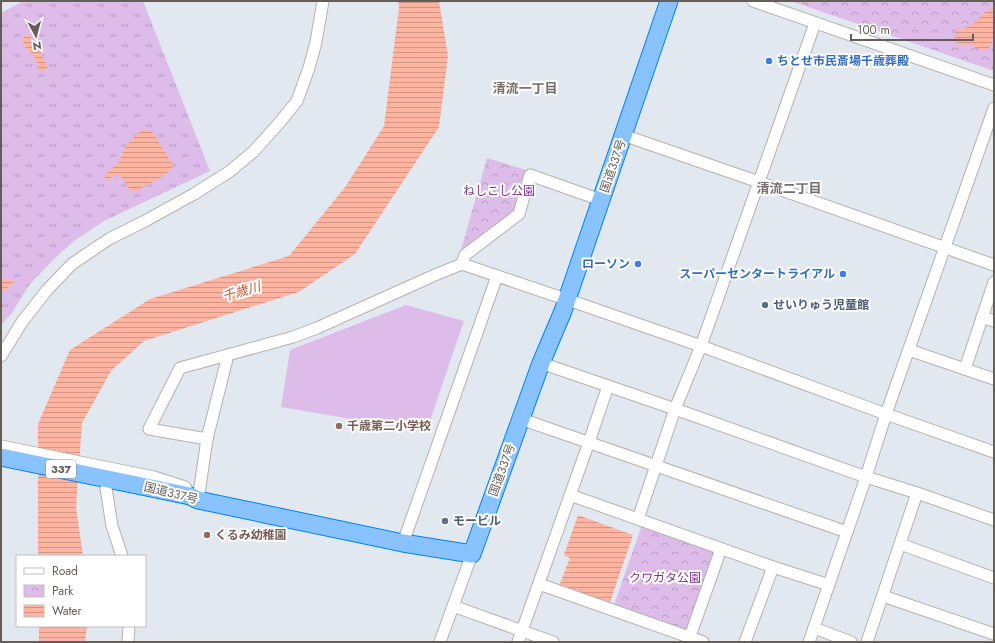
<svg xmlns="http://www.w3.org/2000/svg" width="995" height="643" viewBox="0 0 995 643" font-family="Jost,'Noto Sans JP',sans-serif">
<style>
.grass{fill:url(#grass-tufts)}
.park{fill:url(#park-crowns)}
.garden{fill:#debce9}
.water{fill:url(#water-rules)}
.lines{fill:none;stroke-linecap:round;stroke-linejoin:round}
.minor-casing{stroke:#b6b1ae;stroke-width:13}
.highway-casing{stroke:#0084f0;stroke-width:19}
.minor{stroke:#fff;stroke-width:11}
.highway{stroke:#88c3ff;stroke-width:17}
.shop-dot{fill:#3f7fe0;stroke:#fff;stroke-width:1.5}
.service-dot{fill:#5c6f8a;stroke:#fff;stroke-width:1.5}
.education-dot{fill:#8d6e63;stroke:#fff;stroke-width:1.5}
.labels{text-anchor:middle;stroke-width:4;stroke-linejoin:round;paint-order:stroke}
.shield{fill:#fff;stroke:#928e8c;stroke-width:1}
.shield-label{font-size:11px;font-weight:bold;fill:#645d5a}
.shop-label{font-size:12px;font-weight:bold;fill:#366cbe;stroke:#fff;text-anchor:end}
.street-label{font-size:12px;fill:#645d5a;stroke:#fff}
.park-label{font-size:12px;fill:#7c2f8e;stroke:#fff}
.service-label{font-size:12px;font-weight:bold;fill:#4e5e75;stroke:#fff;text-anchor:start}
.education-label{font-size:12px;font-weight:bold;fill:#785e54;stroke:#fff;text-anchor:start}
.neighbourhood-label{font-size:13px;font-weight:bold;fill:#766e6b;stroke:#fff}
.water-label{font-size:13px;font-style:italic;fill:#ba5a35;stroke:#fff}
</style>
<defs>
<pattern id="grass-tufts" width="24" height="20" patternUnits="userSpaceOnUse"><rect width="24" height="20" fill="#debce9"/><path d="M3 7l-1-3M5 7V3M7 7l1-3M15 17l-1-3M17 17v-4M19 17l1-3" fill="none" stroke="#b89cc0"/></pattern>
<pattern id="park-crowns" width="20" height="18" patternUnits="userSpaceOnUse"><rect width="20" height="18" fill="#debce9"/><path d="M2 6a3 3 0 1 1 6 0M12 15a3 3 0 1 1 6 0" fill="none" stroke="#b89cc0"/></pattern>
<pattern id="water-rules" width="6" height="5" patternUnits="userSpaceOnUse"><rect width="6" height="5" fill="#ffb4a1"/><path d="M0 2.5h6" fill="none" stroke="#d29686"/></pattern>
</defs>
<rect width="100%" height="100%" fill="#e2e8ef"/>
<polygon class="grass" points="23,1 143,1 210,171 104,221 74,241 56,257 30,284 11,314 1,325 1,13"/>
<g class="park">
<polygon points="791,1 994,1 994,71"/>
<polygon points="487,158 526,170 514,213 461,250"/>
<polygon points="642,525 716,552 688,631 614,605"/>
</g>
<polygon class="garden" points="406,305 464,321 426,432 281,407 290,350"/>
<g class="water">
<polygon points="398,1 439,1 448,56 439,127 355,254 299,292 144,341 111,371 82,423 76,507 83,556 38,556 38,424 70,350 150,299 289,256 346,186 384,126 399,8"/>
<path d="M994 8V29L992 43 988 49 981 50 970 44 960 45 955 41V31C961 29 969 27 973 24 980 18 985 10 994 8Z"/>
<path d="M28 34C34 38 43 58 47 65V68L45 70 41 71 38 68C37 55 29 53 23 44 23 38 23 36 28 34Z"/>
<path d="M142 130H149L154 134 172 163V168L165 175 136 191H131C125 184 127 181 118 175L114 176 105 181V175L119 162 124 149 131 140Z"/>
<polygon points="4,279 15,281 1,294 1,281"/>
<polygon points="578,515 633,535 610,602 559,586 570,558 564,555"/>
<polygon points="39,626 87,626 85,642 39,642"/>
</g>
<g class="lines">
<defs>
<g id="minor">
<polyline points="753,1 994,85"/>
<polyline points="623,135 759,182 994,265"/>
<polyline points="462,264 465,255 519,214 530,175 601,200"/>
<polyline points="982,317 994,321"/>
<polyline points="909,350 994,379"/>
<polyline points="1,356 22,322 47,290 72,264 109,239 145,221 194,194 229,172 253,152 280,122 297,101 309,68 316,42 323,1"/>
<polyline points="541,363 675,409 866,477 917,493 994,520"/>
<polyline points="965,369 994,282"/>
<polyline points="521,419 847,532"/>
<polyline points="207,439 149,429 180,368 293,337 317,328 435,275 462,264 580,304 701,346 883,413 994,452"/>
<polyline points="1,446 154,477 185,487 190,496"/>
<polyline points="106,488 112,526 122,556"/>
<polyline points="570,495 773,567 829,585"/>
<polyline points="198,500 207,439 228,355"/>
<polyline points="638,519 675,409 701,346 815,23"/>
<polyline points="403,543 497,276"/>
<polyline points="900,544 994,578"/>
<polyline points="539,584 703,642"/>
<polyline points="883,596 994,634"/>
<polyline points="453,606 553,642"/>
<polyline points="814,628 851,642"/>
<polyline points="128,642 129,626"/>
<polyline points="440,642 472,554"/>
<polyline points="518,642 589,442 608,386"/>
<polyline points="688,642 721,549"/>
<polyline points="745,642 773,567"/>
<polyline points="809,642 866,477 886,414 994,108"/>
<polyline points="867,642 917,493"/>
</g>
<polyline id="highway" points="1,457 190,496 198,500 403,543 472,554 541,363 563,311 669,1"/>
</defs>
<use href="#minor" class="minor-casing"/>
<use href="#highway" class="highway-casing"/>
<use href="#minor" class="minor"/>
<use href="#highway" class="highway"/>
</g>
<g class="shop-dot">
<circle cx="769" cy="61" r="4"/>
<circle cx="638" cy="264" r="4"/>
<circle cx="843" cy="274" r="4"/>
</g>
<g class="service-dot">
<circle cx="765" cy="305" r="4"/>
<circle cx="445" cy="521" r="4"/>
</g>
<g class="education-dot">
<circle cx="339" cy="426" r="4"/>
<circle cx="207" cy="535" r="4"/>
</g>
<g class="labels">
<rect class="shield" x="46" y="460" width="30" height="18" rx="3"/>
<g class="shield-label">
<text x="61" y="473">337</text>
</g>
<g class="shop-label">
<text x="777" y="65" text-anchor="start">ちとせ市民斎場千歳葬殿</text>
<text x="630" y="268">ローソン</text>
<text x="835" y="278">スーパーセンタートライアル</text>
</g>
<g class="street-label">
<text transform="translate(613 166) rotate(-71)" y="4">国道337号</text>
<text transform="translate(502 470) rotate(-70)" y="4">国道337号</text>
<text transform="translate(171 493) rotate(14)" y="4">国道337号</text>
</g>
<g class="park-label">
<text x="499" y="195">ねしこし公園</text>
<text x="665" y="582">クワガタ公園</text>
</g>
<g class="service-label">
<text x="773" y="309">せいりゅう児童館</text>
<text x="453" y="525">モービル</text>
</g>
<g class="education-label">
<text x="347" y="430">千歳第二小学校</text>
<text x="215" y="539">くるみ幼稚園</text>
</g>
<g class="neighbourhood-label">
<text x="525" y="93">清流一丁目</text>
<text x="789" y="193">清流二丁目</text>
</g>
<g class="water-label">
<text transform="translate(241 291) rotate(-16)" y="5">千歳川</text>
</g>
</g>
<rect width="995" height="643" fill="none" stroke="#645d5a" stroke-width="4"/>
<rect x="16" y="555" width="130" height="72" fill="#ffffff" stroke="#c1bebd"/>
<rect x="24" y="568" width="20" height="6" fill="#ffffff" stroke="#c1bebd"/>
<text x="52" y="575" font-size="12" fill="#645d5a">Road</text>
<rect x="24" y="585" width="20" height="12" fill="url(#park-crowns)" stroke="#c1bebd"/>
<text x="52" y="595" font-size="12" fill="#645d5a">Park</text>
<rect x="24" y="605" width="20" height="12" fill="url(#water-rules)" stroke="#c1bebd"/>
<text x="52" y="615" font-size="12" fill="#645d5a">Water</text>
<g transform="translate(36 36) rotate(173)" stroke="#ffffff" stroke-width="3" paint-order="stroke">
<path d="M0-3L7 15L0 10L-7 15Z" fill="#645d5a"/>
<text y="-6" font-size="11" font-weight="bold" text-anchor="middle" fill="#645d5a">N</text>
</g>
<path d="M851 34v6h122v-6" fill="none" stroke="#645d5a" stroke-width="2"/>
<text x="857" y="34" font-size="12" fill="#645d5a" stroke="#ffffff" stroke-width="3" paint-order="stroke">100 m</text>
</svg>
